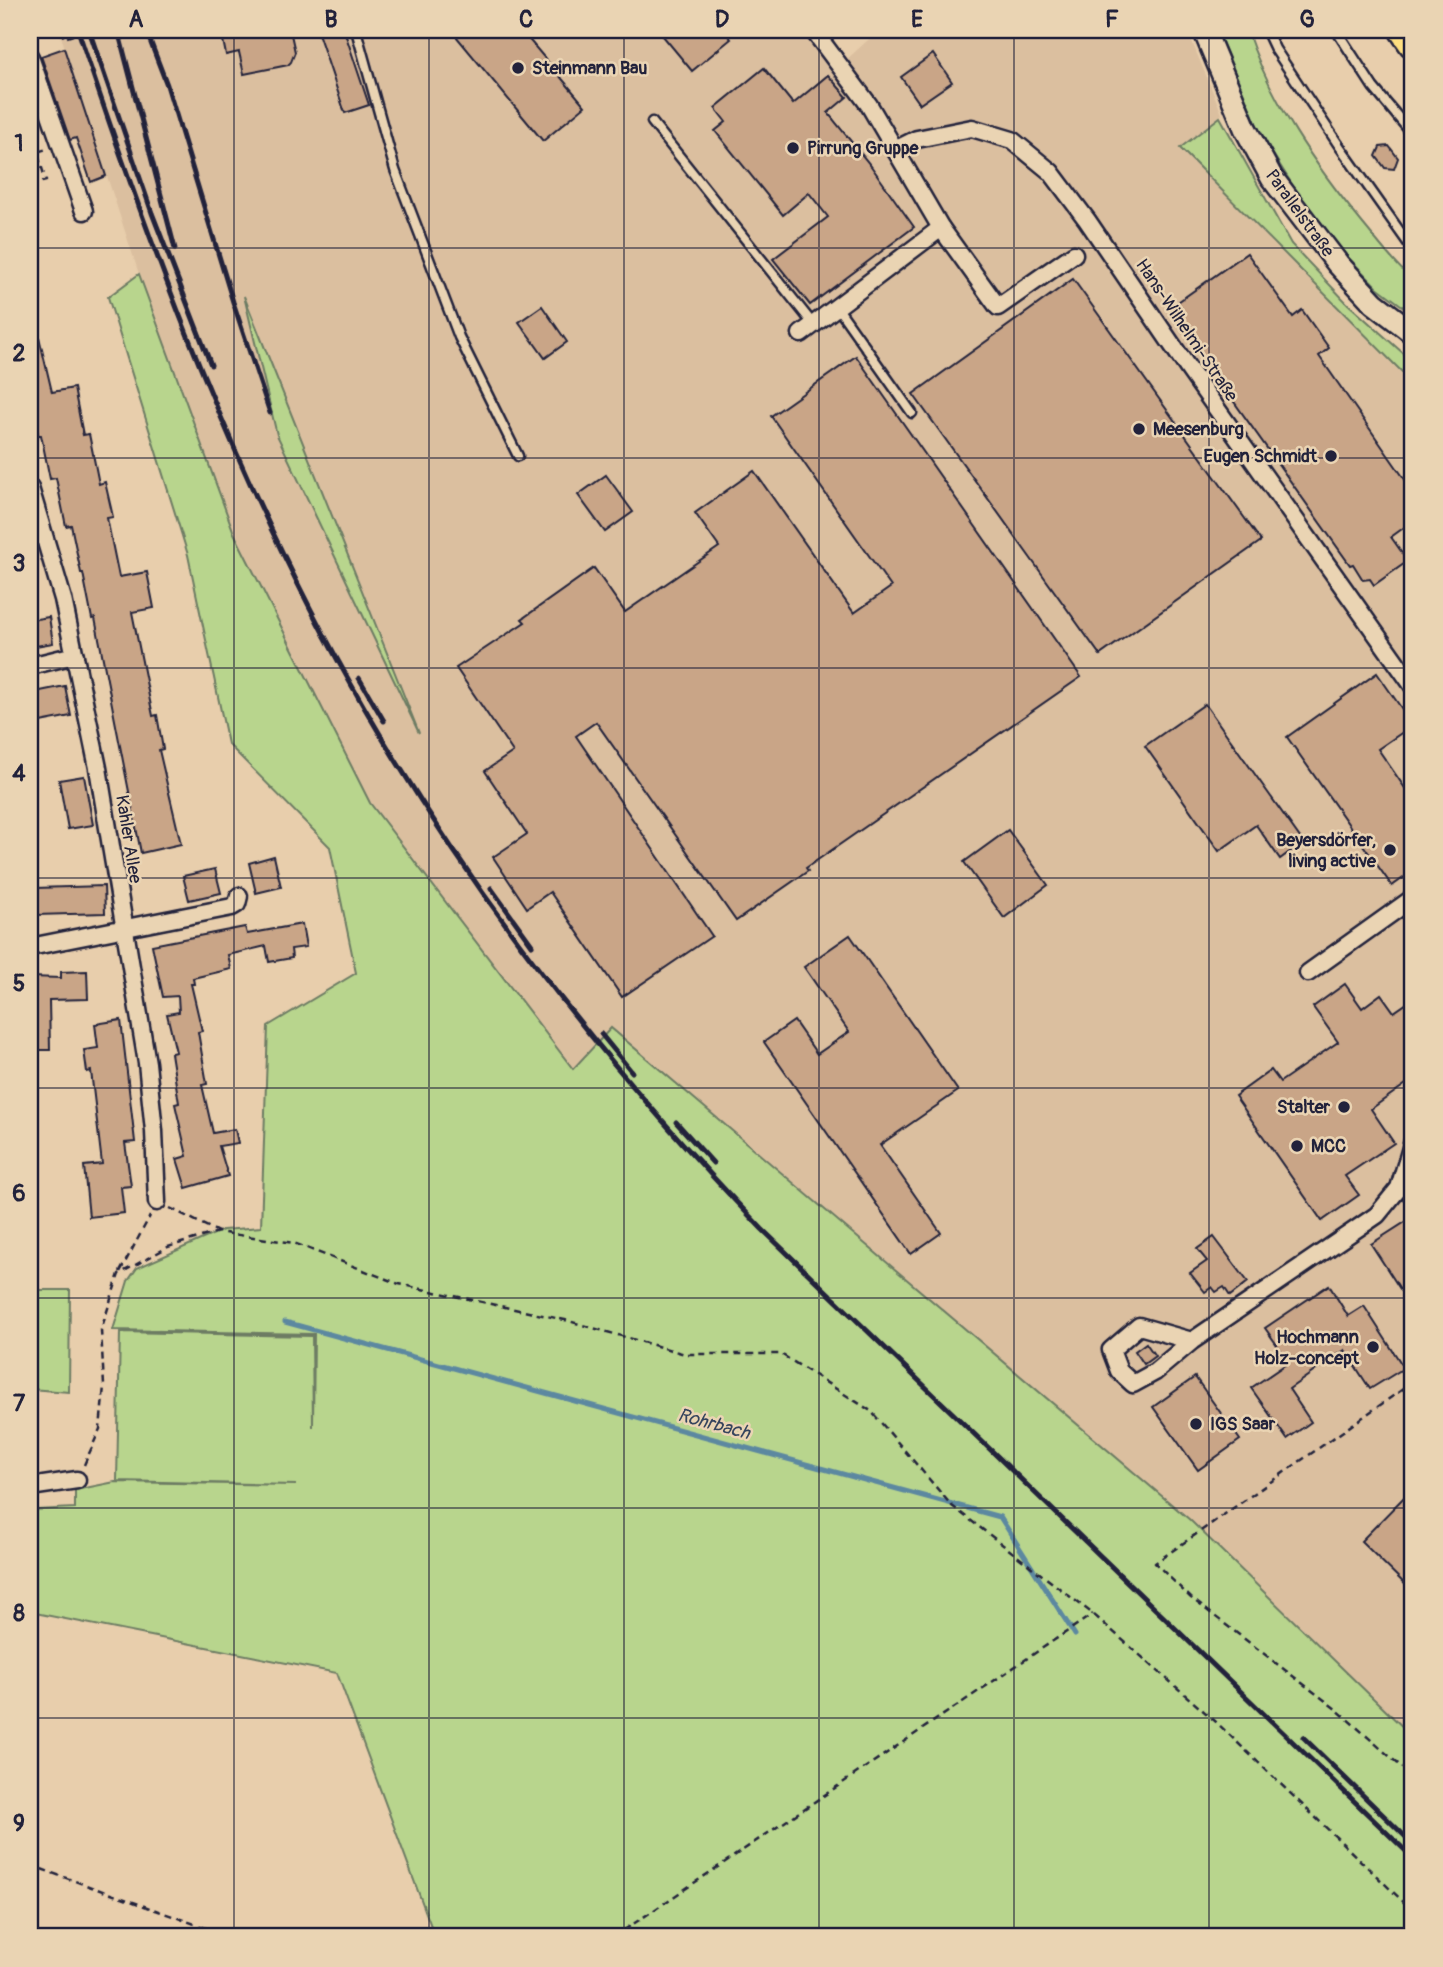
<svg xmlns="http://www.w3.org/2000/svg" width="1443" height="1967" viewBox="0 0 1443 1967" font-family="Pangolin,sans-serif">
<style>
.built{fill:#dbbf9f}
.green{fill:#b8d58d;stroke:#6d7c64;stroke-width:2}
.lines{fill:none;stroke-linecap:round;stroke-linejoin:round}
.stream{stroke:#5c88a0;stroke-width:5}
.building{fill:#c9a587;stroke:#22223b;stroke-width:2}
.lane-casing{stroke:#22223b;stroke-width:13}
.street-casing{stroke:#22223b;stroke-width:21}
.secondary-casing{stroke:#22223b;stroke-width:26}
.highway-casing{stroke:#22223b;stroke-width:33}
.path{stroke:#22223b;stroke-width:2.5;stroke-dasharray:7 5;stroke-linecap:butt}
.lane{stroke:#ead4b3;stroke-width:8}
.street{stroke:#ead4b3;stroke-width:16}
.secondary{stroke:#ead4b3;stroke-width:21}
.highway{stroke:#ffdf80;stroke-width:28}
.rail{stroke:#22223b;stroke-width:5}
.grid{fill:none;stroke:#22223b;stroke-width:2;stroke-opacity:0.55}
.poi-dot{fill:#22223b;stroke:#ead4b3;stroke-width:2.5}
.labels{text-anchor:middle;stroke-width:5;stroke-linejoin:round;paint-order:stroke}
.poi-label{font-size:18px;font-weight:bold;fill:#22223b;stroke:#ead4b3;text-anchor:start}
.street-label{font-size:18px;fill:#22223b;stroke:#ead4b3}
.water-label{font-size:19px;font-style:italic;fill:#35445d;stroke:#ead4b3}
.neatline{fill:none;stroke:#22223b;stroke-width:2.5}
.grid-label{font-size:23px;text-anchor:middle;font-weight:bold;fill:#22223b}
</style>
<rect width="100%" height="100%" fill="#e8ceac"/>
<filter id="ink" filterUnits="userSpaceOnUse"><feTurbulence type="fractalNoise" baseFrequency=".0143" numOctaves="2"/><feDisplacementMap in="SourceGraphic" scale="14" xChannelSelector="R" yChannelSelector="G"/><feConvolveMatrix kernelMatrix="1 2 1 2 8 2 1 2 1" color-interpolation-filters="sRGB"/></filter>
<g filter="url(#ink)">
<polygon class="built" points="59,30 819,30 845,61 879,30 1187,30 1222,114 1180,148 1413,385 1413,1737 1190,1520 612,1029 573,1069 370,803 234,533 139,274"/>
<g class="green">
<path d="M1217 30H1247C1271 102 1315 165 1363 224 1379 243 1394 264 1413 280V314L1377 287 1340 249 1304 203 1262 137Z"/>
<polygon points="1220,117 1291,244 1348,304 1413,362 1413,383 1180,148"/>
<polygon points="139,274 234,533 370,803 573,1069 611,1028 1190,1520 1413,1737 1413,1937 435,1937 337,1673 30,1612 30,1495 32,1495 34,1510 75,1508 75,1490 115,1482 296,1485 117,1481 120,1332 312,1336 313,1427 314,1334 113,1330 128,1281 137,1268 223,1230 261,1227 268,1026 356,973 330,847 228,744 188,555 108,297"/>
<polygon points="244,296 419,733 277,435"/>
<polygon points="30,1290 70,1290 69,1392 30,1389"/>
</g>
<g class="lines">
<polyline class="stream" points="285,1322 1000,1517 1075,1635"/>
</g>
<g class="building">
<polygon points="221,30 290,30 295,52 291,62 288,65 244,74 239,52 226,55"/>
<polygon points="317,30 344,30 369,105 345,113"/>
<polygon points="451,30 521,30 585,106 543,141"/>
<polygon points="658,30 723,30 731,39 692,71"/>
<polygon points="64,48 106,176 91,182 76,138 70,140 41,56"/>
<polygon points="933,54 952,82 920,104 901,77"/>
<polygon points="764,68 793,104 828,75 847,97 828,113 871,166 914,227 810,305 773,259 828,217 809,193 783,215 715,131 726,122 715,108"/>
<polygon points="1389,146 1398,158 1394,169 1385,168 1376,156 1380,147"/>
<polygon points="1247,253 1293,317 1302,310 1329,348 1319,356 1413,491 1413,521 1391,537 1408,561 1374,585 1370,579 1363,580 1353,564 1350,565 1168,309"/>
<polygon points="1073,279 1261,541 1100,655 913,394"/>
<polygon points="542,306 567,342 545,358 519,322"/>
<polygon points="35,320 52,392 74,388 83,435 89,434 99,484 105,482 113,517 107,518 119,577 147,572 154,608 132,612 153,716 157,715 163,749 159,750 181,844 141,853 95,618 92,619 83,573 81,573 71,525 66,526 56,478 50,479 41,435 38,435 30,393 30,321"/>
<polygon points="856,356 1081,677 806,868 808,871 736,921 596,722 576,736 712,936 622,997 550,892 527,908 493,857 527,834 485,771 513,752 456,668 525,622 522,619 594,568 625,612 719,547 695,513 754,471 854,613 891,587 771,416"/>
<polygon points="606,475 633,512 605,532 578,495"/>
<polygon points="49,617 53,643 30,647 30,620"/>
<polygon points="1377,673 1413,725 1378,749 1407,791 1413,787 1413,871 1392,886 1287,737"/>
<polygon points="65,686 71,716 30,724 30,693"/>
<polygon points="1205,704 1303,842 1280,859 1256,825 1219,851 1145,746"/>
<polygon points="84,776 93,825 68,829 59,780"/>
<polygon points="1008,830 1048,885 1004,918 964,862"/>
<polygon points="274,856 281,887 256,893 249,863"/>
<polygon points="215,869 221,893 189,900 183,876"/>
<polygon points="104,886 105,913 36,915 35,888"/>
<polygon points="302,924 306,947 291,949 292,958 269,962 266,946 228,955 231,969 193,978 194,984 191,984 202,1031 198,1032 207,1084 202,1085 213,1133 235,1129 238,1143 219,1146 228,1176 186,1188 177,1159 187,1156 175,1104 179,1103 171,1053 176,1052 167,1014 179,1012 178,996 163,997 152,945 245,927 247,934"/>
<polygon points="850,935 958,1091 880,1145 941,1233 911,1254 764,1042 794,1021 817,1054 849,1032 804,967"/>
<polygon points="87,971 88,999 49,1000 50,1050 33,1050 30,977 61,978 61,972"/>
<polygon points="1345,984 1362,1008 1381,994 1394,1012 1413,999 1413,1079 1371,1109 1394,1143 1345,1176 1359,1195 1322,1221 1235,1096 1271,1070 1280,1082 1338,1042 1313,1007"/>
<polygon points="121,1020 135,1142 125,1143 131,1186 121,1187 124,1213 89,1217 84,1166 102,1164 91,1071 87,1072 84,1050 98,1048 95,1024"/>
<polygon points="1407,1221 1413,1231 1413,1309 1371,1244"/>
<polygon points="1214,1237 1248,1282 1230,1296 1224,1287 1216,1292 1212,1287 1205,1292 1190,1273 1207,1261 1197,1249"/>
<polygon points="1329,1285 1348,1316 1364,1306 1404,1368 1370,1389 1345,1350 1289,1389 1311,1422 1287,1439 1251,1388 1289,1362 1265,1328"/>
<polygon points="1146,1343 1155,1356 1144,1364 1135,1351"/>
<polygon points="1195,1377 1240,1440 1198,1470 1153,1407"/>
<polygon points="1413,1488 1413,1592 1361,1541"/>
</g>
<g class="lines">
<defs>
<g id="lane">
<polyline points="356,30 395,170 459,337 518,456"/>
<polyline points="1266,30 1275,49 1338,144 1413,250"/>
<polyline points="1336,30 1373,87 1413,135"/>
<polyline points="652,122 813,324"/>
<polyline points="837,307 912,413"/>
</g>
<g id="street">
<polyline points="813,30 869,105 941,228 998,307 1074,254"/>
<polyline points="30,57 84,211"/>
<polyline points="895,150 917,139 972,128 1012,140 1051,172 1087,220 1190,371 1413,686"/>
<polyline points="801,334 941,228"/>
<polyline points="30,488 63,599 98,768 147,1063 154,1131 157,1202"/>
<polyline points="30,666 75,655"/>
<polyline points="30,947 232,907 237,904 239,896"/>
<polyline points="1308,973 1413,898"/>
<polyline points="1192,1341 1139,1326 1111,1350 1119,1371 1133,1384 1155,1372 1192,1341 1377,1215 1399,1188 1413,1141"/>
<polyline points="30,1487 77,1480"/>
</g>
<polyline id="secondary" points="1204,30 1245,128 1272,178 1338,264 1374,303 1413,333"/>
<polyline id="highway" points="1404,30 1413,43"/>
</defs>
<use href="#lane" class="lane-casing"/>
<use href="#street" class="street-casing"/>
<use href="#secondary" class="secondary-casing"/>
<use href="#highway" class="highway-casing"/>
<g class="path">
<polyline points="61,30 64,38"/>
<polyline points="34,37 36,30"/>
<polyline points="67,37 73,35"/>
<polyline points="30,39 34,37 37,41"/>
<polyline points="30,185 46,181 37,152 47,149"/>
<polyline points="170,1208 218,1232"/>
<polyline points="120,1272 150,1216"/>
<polyline points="1413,1382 1155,1563 1191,1598 1336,1709 1413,1777"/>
<polyline points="84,1465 100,1429 104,1386 101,1330 119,1274 168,1247 218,1232 294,1243 399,1284 565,1320 685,1354 781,1354 871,1411 952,1506 1093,1614 1215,1721 1413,1911"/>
<polyline points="30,1865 231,1937"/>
<polyline points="614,1937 1093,1614"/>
</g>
<use href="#lane" class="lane"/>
<use href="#street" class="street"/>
<use href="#secondary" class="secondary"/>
<use href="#highway" class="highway"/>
<g class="rail">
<path d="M78 30C155 262 241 494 364 707 474 898 609 1070 762 1229L1413 1858"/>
<polyline points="89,30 152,213 211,365"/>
<polyline points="118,30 175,249"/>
<polyline points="146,30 167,85 233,302 270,413"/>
<polyline points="359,678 384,721"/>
<polyline points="491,888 532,945"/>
<polyline points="601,1034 632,1072"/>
<polyline points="676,1122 713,1163"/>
<polyline points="1303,1737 1413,1844"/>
</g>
</g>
</g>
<path class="grid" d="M234 30V1937M429 30V1937M624 30V1937M819 30V1937M1014 30V1937M1209 30V1937M30 248H1413M30 458H1413M30 668H1413M30 878H1413M30 1088H1413M30 1298H1413M30 1508H1413M30 1718H1413"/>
<g class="poi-dot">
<circle cx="518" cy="68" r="7"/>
<circle cx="793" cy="148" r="7"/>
<circle cx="1139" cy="429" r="7"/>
<circle cx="1331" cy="456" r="7"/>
<circle cx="1390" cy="850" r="7"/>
<circle cx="1344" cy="1107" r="7"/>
<circle cx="1297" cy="1146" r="7"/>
<circle cx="1373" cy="1347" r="7"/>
<circle cx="1196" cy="1424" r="7"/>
</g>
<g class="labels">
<g class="poi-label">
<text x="532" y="74">Steinmann Bau</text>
<text x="807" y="154">Pirrung Gruppe</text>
<text x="1153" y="435">Meesenburg</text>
<text x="1317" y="462" text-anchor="end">Eugen Schmidt</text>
<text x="1376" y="846" text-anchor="end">Beyersdörfer,<tspan x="1376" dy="21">living active</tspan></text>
<text x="1330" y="1113" text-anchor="end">Stalter</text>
<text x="1311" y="1152">MCC</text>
<text x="1359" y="1343" text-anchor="end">Hochmann<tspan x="1359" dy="21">Holz-concept</tspan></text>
<text x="1210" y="1430">IGS Saar</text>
</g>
<g class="street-label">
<text transform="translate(1300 213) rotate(54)" y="6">Parallelstraße</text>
<text transform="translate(1187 330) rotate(56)" y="6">Hans-Wilhelmi-Straße</text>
<text transform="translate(129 839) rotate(81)" y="6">Kahler Allee</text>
</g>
<g class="water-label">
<text transform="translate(714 1423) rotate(15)" y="7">Rohrbach</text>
</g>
</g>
<rect width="1443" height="1967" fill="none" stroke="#ead4b3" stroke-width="77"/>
<rect x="38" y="38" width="1366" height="1890" class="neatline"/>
<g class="grid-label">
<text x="136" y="27">A</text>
<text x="331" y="27">B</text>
<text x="526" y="27">C</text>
<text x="722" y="27">D</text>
<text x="917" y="27">E</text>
<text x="1112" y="27">F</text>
<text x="1307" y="27">G</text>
<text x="19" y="151">1</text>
<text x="19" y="361">2</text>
<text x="19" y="571">3</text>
<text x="19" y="781">4</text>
<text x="19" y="991">5</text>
<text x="19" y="1201">6</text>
<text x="19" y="1411">7</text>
<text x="19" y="1621">8</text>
<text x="19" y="1831">9</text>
</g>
</svg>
